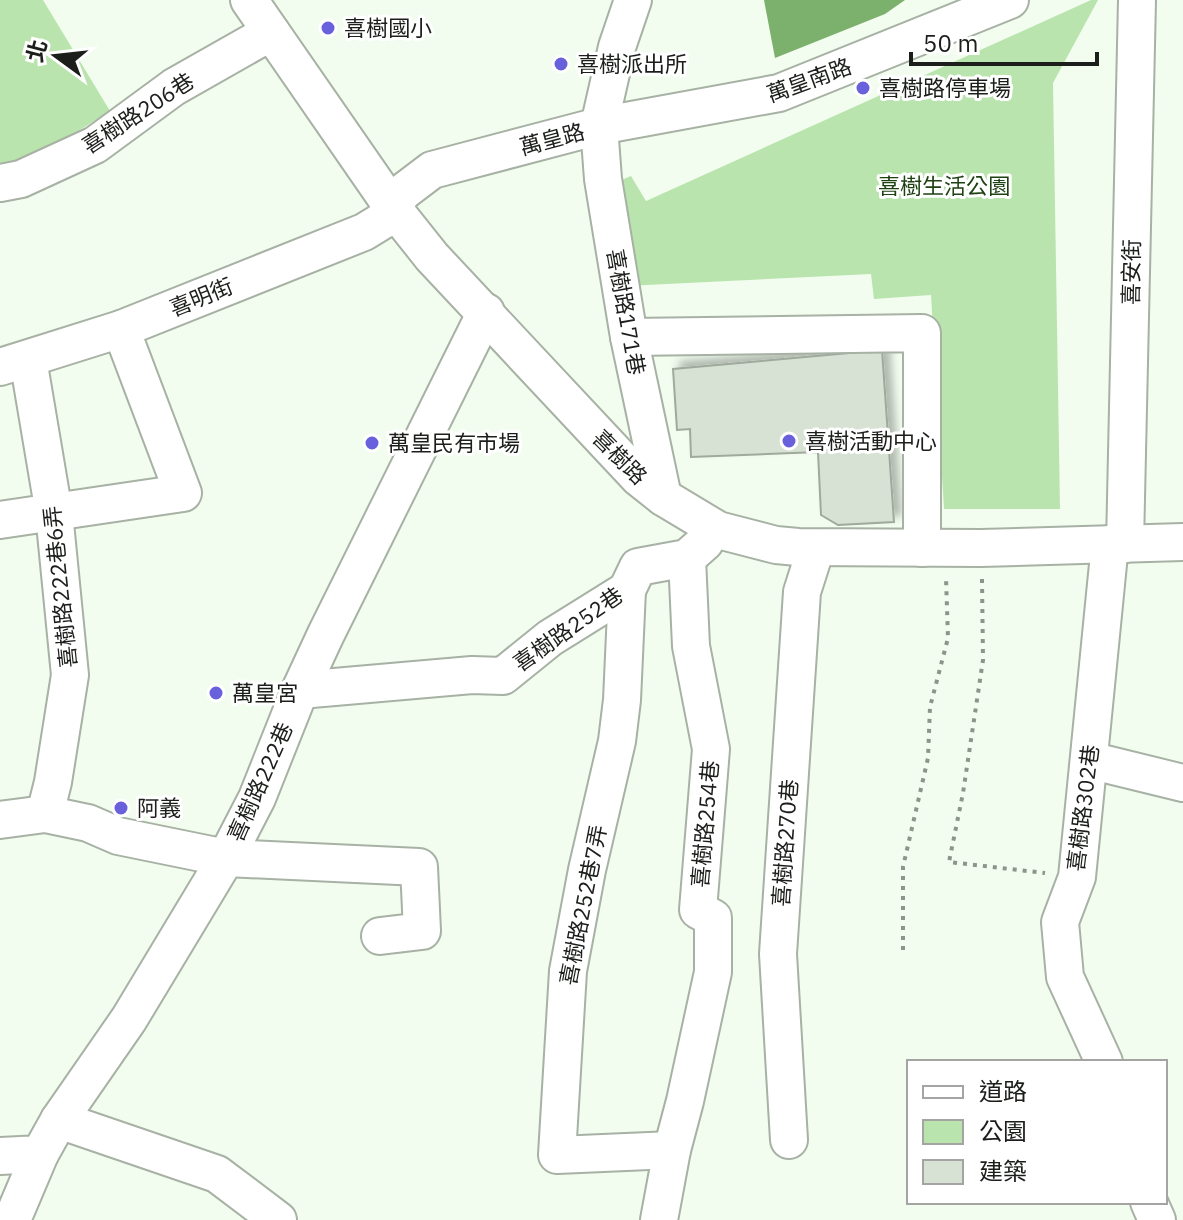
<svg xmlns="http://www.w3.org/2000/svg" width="1183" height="1220" viewBox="0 0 1183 1220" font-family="'IBM Plex Sans','Noto Sans TC',sans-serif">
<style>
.green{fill:#bae4ae}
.water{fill:#7cb06d}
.building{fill:#d7e1d4;stroke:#9fa99c;stroke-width:2;filter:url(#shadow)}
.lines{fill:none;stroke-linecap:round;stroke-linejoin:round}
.minor-casing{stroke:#a7b1a4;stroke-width:40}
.path{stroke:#8d948b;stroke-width:4;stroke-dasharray:4 6;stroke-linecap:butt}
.minor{stroke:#fff;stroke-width:36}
.poi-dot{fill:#6861db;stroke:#fff;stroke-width:3}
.labels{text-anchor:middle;stroke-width:6;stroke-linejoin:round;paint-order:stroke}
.poi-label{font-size:22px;fill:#1b1e1a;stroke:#fff;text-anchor:start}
.street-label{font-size:22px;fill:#1b1e1a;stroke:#fff}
.park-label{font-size:22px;fill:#1f4213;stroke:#fff}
</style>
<defs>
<filter id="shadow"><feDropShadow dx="7" dy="-7" stdDeviation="4" flood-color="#0004"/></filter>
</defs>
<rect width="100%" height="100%" fill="#f2fdef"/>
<g class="green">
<polygon points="0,0 43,0 110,111 48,150 0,168"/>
<polygon points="1091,0 1098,0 1053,83 1060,509 944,509 931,295 874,299 871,274 626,286 612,184 631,176 646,201"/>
</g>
<polygon class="water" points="764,0 905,0 885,14 775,58"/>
<polygon class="building" points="882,350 894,522 838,525 821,515 818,452 691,457 690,429 677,430 673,369"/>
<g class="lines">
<defs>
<g id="minor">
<polyline points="249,0 393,208 432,257 639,478 663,497 718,530 776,545 798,547 981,548 1183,542"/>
<polyline points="633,0 617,47 599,126 603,179 629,337 663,497"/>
<polyline points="0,183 21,179 95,145 174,87 271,32"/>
<polyline points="629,337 922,333 922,548"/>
<polyline points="28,359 54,513 70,675 53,782 45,814"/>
<polyline points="0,367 121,329 364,232 382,221 403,192 432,170 599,126 779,93 1010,0"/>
<polyline points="0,520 183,493 121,329"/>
<polyline points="1125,544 1137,0"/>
<polyline points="627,590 622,700 617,741 587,870 568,971 557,1155 672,1150"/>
<polyline points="300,690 472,675 503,676 550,638 627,590 638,567 687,558 705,542"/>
<polyline points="1089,760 1183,783"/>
<polyline points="0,820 45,814 88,823 118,836 226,858 419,867 422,931 380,936"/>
<polyline points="1104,1062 1065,977 1060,922 1077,877 1110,544"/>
<polyline points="59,1120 217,1174 278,1220"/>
<polyline points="789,1140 778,954 802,592 816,548"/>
<polyline points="0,1156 40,1154 59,1120 129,1019 226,858 257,798 300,690 326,634 486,312"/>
<polyline points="1149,1202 1157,1220"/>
<polyline points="12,1220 40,1154"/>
<polyline points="659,1220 672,1150 685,1101 713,972 713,918 698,910 711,749 691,646 687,558"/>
</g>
</defs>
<use href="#minor" class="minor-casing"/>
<g class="path">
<polyline points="982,579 983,660 963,793 949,862 1045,873"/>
<polyline points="903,950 903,867 928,758 930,707 948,638 946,578"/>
</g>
<use href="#minor" class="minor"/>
</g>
<g class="poi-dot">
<circle cx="328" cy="28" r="8"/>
<circle cx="561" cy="64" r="8"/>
<circle cx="863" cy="88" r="8"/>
<circle cx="789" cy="441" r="8"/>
<circle cx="372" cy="443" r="8"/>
<circle cx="216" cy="693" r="8"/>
<circle cx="121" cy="808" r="8"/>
</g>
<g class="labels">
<g class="poi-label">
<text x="344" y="36">喜樹國小</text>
<text x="577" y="72">喜樹派出所</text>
<text x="879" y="96">喜樹路停車場</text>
<text x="805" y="449">喜樹活動中心</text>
<text x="388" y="451">萬皇民有市場</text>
<text x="232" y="701">萬皇宮</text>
<text x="137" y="816">阿義</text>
</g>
<g class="street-label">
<text transform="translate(809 80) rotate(-20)" y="8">萬皇南路</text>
<text transform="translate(138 113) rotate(-33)" y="8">喜樹路206巷</text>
<text transform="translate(552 139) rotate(-15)" y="8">萬皇路</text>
<text transform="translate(1131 272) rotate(-89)" y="8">喜安街</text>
<text transform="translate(201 297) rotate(-22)" y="8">喜明街</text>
<text transform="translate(626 312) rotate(80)" y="8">喜樹路171巷</text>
<text transform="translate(620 457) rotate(45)" y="8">喜樹路</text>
<text transform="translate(60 587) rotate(-96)" y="8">喜樹路222巷6弄</text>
<text transform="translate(568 629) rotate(-35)" y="8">喜樹路252巷</text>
<text transform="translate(260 782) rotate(-66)" y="8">喜樹路222巷</text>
<text transform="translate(1083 808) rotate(-83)" y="8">喜樹路302巷</text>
<text transform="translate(705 824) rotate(-85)" y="8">喜樹路254巷</text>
<text transform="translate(785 843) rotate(-86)" y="8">喜樹路270巷</text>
<text transform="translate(583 905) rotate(-79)" y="8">喜樹路252巷7弄</text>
</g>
<g class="park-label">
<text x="944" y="194">喜樹生活公園</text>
</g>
</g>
<rect x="907" y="1060" width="260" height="144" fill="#ffffff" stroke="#a4a5a3" stroke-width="2"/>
<rect x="923" y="1086" width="40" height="12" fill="#ffffff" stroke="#a4a5a3" stroke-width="2"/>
<text x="979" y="1100" font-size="24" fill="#1b1e1a">道路</text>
<rect x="923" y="1120" width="40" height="24" fill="#bae4ae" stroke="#a4a5a3" stroke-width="2"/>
<text x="979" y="1140" font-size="24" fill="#1b1e1a">公園</text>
<rect x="923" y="1160" width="40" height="24" fill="#d7e1d4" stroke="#a4a5a3" stroke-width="2"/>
<text x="979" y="1180" font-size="24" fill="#1b1e1a">建築</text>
<g transform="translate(56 56) rotate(285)" stroke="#ffffff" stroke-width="6" paint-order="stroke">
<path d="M0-6L14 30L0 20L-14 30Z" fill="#1b1e1a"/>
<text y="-12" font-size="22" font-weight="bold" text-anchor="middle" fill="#1b1e1a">北</text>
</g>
<path d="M911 52v12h186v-12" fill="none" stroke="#1b1e1a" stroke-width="4"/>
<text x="923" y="52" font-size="24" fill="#1b1e1a" stroke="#ffffff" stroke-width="6" paint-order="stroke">50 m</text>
</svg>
